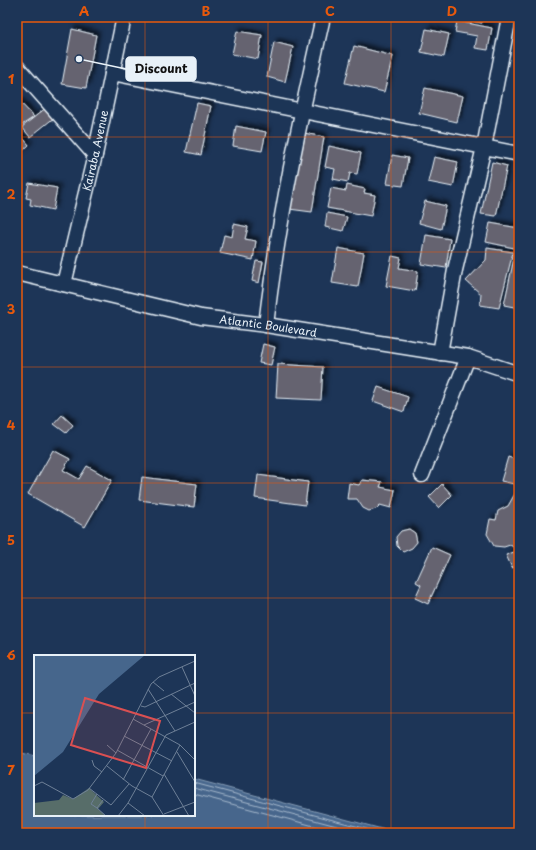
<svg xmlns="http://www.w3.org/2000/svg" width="536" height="850" viewBox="0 0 536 850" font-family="'Playpen Sans',sans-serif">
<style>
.water{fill:#46668c;stroke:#879eb7}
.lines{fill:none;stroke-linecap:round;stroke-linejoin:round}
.shore{stroke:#a7b9cd;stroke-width:1}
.building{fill:#656370;stroke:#e8f1f8;filter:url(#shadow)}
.minor-casing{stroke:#e8f1f8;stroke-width:17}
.minor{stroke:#1d3557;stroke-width:14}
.grid{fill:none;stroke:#e8590c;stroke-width:1;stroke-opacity:0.55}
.labels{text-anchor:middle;stroke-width:3;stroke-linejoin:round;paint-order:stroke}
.street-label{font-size:11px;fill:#e8f1f8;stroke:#1d3557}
.inset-road{fill:none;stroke:#6e8097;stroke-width:1}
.view{fill:#da5052;fill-opacity:0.15;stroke:#da5052;stroke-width:2}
.inset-edge{fill:none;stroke:#e8f1f8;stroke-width:2}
.leader{fill:none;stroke:#e8f1f8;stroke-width:1.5}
.callout-dot{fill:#e8f1f8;stroke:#1d3557;stroke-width:1.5}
.callout{fill:#e8f1f8;stroke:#e8f1f8;stroke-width:1.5}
.callout-label{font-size:12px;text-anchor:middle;font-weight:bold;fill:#111}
.neatline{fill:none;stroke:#e8590c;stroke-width:1.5}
.grid-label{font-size:13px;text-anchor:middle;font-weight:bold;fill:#e8590c}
</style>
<defs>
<filter id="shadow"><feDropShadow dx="3.5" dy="-3.5" stdDeviation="2" flood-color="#0009"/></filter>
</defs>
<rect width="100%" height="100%" fill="#1d3557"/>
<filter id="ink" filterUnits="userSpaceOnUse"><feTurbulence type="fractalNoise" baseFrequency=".025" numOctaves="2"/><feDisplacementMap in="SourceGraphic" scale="8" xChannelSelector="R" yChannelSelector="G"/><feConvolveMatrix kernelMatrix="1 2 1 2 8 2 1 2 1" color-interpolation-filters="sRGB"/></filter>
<g filter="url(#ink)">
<polygon class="water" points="17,752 35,756 35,815 194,815 194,779 397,833 17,833"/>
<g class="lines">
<g class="shore">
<polyline points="194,783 382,833"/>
<polyline points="194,788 363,833"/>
<polyline points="194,794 340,833"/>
</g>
</g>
<g class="building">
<polygon points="450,17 483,17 482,23"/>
<polygon points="457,21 492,28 488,50 475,48 477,36 455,32"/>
<polygon points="72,29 96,35 86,88 62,84"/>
<polygon points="426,29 449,34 444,57 421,52"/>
<polygon points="237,31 262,35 258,59 232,54"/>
<polygon points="274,42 293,47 285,82 267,77"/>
<polygon points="354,46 393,56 384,92 345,83"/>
<polygon points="425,88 463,96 457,122 419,113"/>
<polygon points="19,101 34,117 19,127 17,125 17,103"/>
<polygon points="197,103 211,106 201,155 186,152"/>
<polygon points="47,107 55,117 30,137 22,127"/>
<polygon points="236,126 266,132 262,151 233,146"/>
<polygon points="18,132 29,145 17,156 17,133"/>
<polygon points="304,133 324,137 312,212 289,209"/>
<polygon points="329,146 361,153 357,174 350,173 348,182 333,179 335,169 325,167"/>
<polygon points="392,155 408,158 403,186 387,184"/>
<polygon points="434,157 458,162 453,187 428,182"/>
<polygon points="492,162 507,166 496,216 481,214"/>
<polygon points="29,183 57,188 53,210 30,205 31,199 26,198"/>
<polygon points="347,185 365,189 364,193 375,195 371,216 327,208 331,188 346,191"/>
<polygon points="425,201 446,206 441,229 419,223"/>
<polygon points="327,213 347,217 343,231 325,227"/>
<polygon points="490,223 519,228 514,248 486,242"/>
<polygon points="234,224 248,227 245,239 256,241 253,260 220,253 224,235 232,237"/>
<polygon points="426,235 450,239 446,268 421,264"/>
<polygon points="338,248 364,253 358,287 332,283"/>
<polygon points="487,248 513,252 499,308 480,305 481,294 466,281 486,260"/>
<polygon points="392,256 401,258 399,268 418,271 415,291 386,286"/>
<polygon points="514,258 519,259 519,308 504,305"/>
<polygon points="256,261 263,262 259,283 252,281"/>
<polygon points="263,344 275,347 271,365 259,363"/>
<polygon points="278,364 323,367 321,400 276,398"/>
<polygon points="378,387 408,397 404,412 373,401"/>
<polygon points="62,415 73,425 66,433 54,424"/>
<polygon points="519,441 519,481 518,485 501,481 508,457 514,459"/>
<polygon points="53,450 70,459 63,470 79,479 87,466 112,480 85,527 28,494"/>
<polygon points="258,475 308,482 305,505 255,498"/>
<polygon points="142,477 197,484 194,507 139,500"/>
<polygon points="362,480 382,482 380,487 395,490 391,508 380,505 376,509 369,511 363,508 357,499 347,499 349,483 359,485"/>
<polygon points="442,484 452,495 439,508 429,497"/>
<polygon points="517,490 519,491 519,547 517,549 510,545 504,547 494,546 487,534 490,519 496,520 498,511 508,506"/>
<polygon points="409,529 415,533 417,542 412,548 403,552 397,546 396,537 401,531"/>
<polygon points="432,547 450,555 428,604 415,598 421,585 416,582"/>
<polygon points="514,552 519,565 512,568 506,555"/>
</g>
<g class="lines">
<defs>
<g id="minor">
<polyline points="17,67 95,155"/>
<polyline points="112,73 519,154"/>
<path id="s1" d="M17 273 201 317 266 325 468 357 519 374"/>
<path id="s2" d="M64 284 95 155 124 17"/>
<path d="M266 325C278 221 300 119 323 17"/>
<polyline points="440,353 455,270 484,147 509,17"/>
<polyline points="422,475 468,357"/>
</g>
</defs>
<use href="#minor" class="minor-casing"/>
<use href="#minor" class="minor"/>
</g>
</g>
<path class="grid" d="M145 17V656M268 17V833M391 17V833M17 137H519M17 252H519M17 367H519M17 483H519M17 598H519M17 713H35M194 713H519M145 815V833"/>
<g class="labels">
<g class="street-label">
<text dy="4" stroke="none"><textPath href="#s2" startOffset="137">Kairaba Avenue</textPath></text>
<text dy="4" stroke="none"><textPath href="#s1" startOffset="257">Atlantic Boulevard</textPath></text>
</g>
</g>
<g transform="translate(34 655)">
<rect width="161" height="161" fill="#1d3557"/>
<path d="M55 133 70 147 64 154 72 161H0V148L25 145 29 140 39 144Z" fill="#576d69"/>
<path d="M0 0H111L65 39 29 97 0 121Z" fill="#46668c"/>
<path class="inset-road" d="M148 12 161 41M119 27 130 36M114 34 141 76M137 39 161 58M107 51 111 52 161 28M99 64 146 90 161 105M110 70 161 47M90 81 138 106M73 90 82 98M83 95 129 121M143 97 161 127M58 105 60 111 68 117M73 111 98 131 118 142 130 161M130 119 155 161M89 125 117 74M0 131 8 127 39 144 54 135 82 98 117 29 125 22 161 6M55 133 77 150 95 129M63 139 57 149 63 153 69 145M118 142 146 90M94 148 111 161M63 153 72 161M130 159 161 147M84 161 94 148 132 80 161 67"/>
<path class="view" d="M51 43 126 66 112 113 37 90Z"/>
<rect width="161" height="161" class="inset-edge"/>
</g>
<path class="leader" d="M79 59L126 69"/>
<circle class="callout-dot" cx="79" cy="59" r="4"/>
<rect class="callout" x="126" y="57" width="70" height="24" rx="4"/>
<g class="callout-label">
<text x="161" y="73">Discount</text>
</g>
<rect width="536" height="850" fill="none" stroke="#1d3557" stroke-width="44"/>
<rect x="22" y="22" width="492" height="806" class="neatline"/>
<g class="grid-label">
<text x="84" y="16">A</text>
<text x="206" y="16">B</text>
<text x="330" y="16">C</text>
<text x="452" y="16">D</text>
<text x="11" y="84">1</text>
<text x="11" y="199">2</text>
<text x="11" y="314">3</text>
<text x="11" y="430">4</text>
<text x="11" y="545">5</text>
<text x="11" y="660">6</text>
<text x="11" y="775">7</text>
</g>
</svg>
